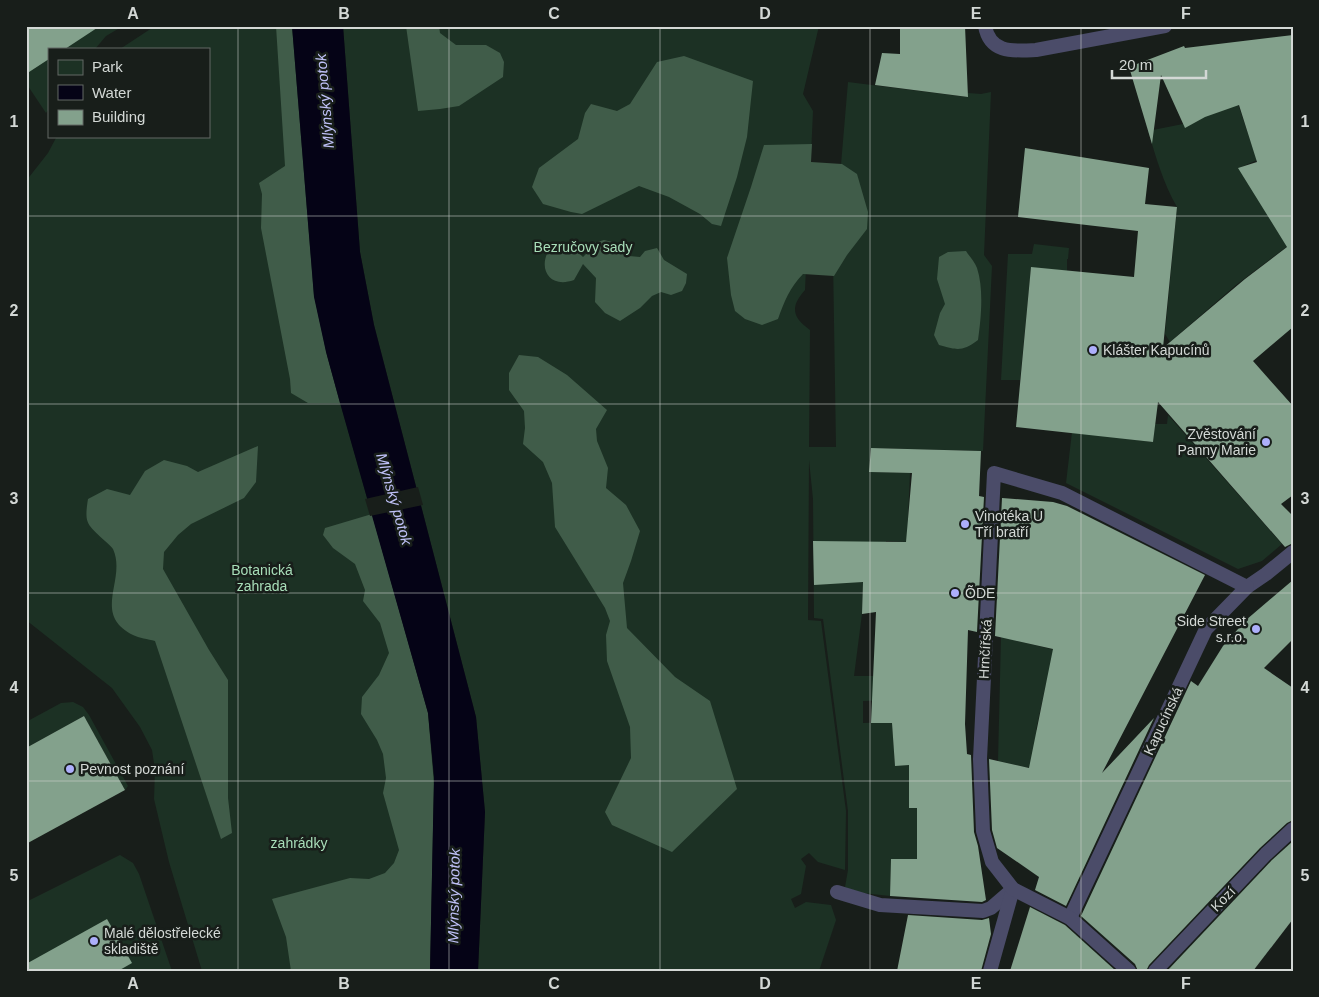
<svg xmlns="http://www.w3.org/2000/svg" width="1319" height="997" viewBox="0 0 1319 997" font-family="Arial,sans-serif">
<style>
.green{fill:#1c3124}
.forest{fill:#405c49}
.water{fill:#050316}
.pier{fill:#181e1a}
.building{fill:#83a18c}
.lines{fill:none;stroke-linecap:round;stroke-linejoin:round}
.pedestrian{stroke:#4b4c69;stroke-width:14}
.grid{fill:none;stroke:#d3d8d5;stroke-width:1;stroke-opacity:0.55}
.poi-dot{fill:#adaffb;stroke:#181e1a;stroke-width:2}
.labels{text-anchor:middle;stroke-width:5;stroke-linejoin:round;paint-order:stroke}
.park-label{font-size:14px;fill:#a8deb9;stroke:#181e1a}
.poi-label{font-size:14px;fill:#d3d8d5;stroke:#181e1a;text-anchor:start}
.street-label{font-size:14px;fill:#d3d8d5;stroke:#181e1a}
.water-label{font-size:15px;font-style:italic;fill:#bfc1f7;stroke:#181e1a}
.neatline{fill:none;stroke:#d3d8d5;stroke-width:2}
.grid-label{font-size:16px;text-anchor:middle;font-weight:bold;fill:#d3d8d5}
</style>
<rect width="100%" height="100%" fill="#181e1a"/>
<g class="green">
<polygon points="26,26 123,26 106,36 95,49 49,49 49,109 46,113 26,83"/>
<polygon points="155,26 292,26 326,352 428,713 434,777 430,971 202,971 169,862 154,799 155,770 152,750 140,727 112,688 26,620 26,181 48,153 57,136 209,136 209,49 120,49"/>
<path d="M343 26H819L803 94 813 111 805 290C790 307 792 317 810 330L809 447H836L833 259 848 82 967 97 968 93 981 94 991 92 984 255 992 266 983 451 871 448 869 472 910 473 907 542 886 541 888 580 863 582 862 614 854 676H898L897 700 863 701V723L892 722 895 765H909V808H917V859H891L890 896 853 892 845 887 848 870V811L823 619 814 618 813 499 809 460 808 620 821 621 846 811 845 870 818 862 809 853 801 859 806 866 801 894 791 899 795 908 806 902 831 905 836 920 819 971H478L485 812 476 717 374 325 360 252Z"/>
<path d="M1238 104 1257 160 1239 168 1293 242 1236 285 1170 342 1165 334 1177 207C1163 183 1156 157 1148 131L1183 124Z"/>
<polygon points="1034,244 1069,248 1068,259 1067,259 1067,271 1031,268 1020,380 1001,380 1008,254 1032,254"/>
<polygon points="1168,415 1282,544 1262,561 1238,569 1066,483 1072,432 1153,442 1155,424 1167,424"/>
<polygon points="1001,637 1059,651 1046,684 1036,730 1058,734 1034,769 998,761"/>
<polygon points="73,702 83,707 89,715 128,786 125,790 84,716 26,748 26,722 61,703"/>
<polygon points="120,855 133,863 139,874 172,971 26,971 26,902"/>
</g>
<g class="forest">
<polygon points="276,26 292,26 314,295 327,355 340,403 308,403 291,393 290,379 261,228 262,194 259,183 285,166"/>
<polygon points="406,26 439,26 440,33 456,45 486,45 500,53 504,62 503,77 459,106 440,109 418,111"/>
<polygon points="684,56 753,81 747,137 737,177 721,226 712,224 700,214 669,197 639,186 582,214 571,212 543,204 532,187 539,168 578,139 585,113 591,104 617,111 630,104 657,62"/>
<path d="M812 144 811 162 842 164 857 174 868 212 867 229 847 255 834 276 803 274C790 287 784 302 778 319L762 325 745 319 735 311 731 295 727 258 751 187 764 145Z"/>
<path d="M604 240 620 244 629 256 640 257 645 251 657 248 664 260 687 274 686 283 682 291 671 295 661 292 652 296 640 308 620 321 605 313 595 302 596 278 583 264 574 280C549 289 537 268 550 248 566 247 571 245 583 257L589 251 594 243Z"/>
<path d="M966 251C969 256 975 262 977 268 984 289 981 319 978 340 962 352 957 350 939 345L934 335 940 313 945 304 937 279 939 257 948 252Z"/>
<polygon points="519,355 538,357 567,375 607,410 596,429 597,441 608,468 606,488 626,505 640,531 631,561 623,583 627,628 675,677 710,701 737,789 672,852 612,825 605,812 631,758 630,727 607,661 606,635 610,621 605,608 555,527 552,483 543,462 523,444 525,428 524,411 509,390 509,373"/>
<path d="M258 446 256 482 244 498 191 524 178 535 164 552 163 569 209 650 228 680V798L232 833 221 839 155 641C148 639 139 638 133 635 91 614 127 580 113 549 111 546 108 544 105 541 87 524 84 524 88 499L107 489 130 495 145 471 164 460 187 466 198 472Z"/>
<polygon points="372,514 428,713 434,784 430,971 291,971 286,937 272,899 350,878 369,879 385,873 394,863 399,850 383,793 386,778 383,754 377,740 361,714 362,697 379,675 389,653 380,623 363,601 365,590 355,564 333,548 323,535 325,528"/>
</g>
<polygon class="water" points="292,26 343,26 360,252 374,325 476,717 485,812 478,971 430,971 434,777 428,713 340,403 326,352 314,297"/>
<polygon class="pier" points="418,487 423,505 370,516 365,499"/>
<g class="building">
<polygon points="26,26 100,26 65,49 49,49 49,59 26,74"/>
<polygon points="900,26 965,26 968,97 875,85 882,53 900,54"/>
<polygon points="1293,35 1293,327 1253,361 1293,406 1293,495 1281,504 1293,516 1293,543 1285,547 1158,402 1153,442 1016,427 1031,267 1134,277 1138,231 1018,217 1025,148 1149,168 1145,204 1177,207 1163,348 1245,279 1287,247 1238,168 1257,162 1239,105 1205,117 1185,128 1161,75 1152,144 1129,67 1184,46 1185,48"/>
<polygon points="871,448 981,451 979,496 984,497 977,632 968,630 965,724 967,754 971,755 974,832 978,846 986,900 982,902 890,896 891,859 917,859 917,808 909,808 909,765 895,766 892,723 871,723 876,612 862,614 863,582 814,585 813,541 906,542 912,473 869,472"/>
<polygon points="1002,498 1053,502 1067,506 1205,575 1102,773 1154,718 1066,906 1035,890 1039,877 997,848 992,830 989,759 1029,768 1053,649 995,636"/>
<polygon points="1293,580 1293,639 1264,668 1293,688 1293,820 1287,823 1260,848 1149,965 1146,971 1138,971 1135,964 1081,916 1191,681 1198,686 1223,646 1246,620"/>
<polygon points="84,716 125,790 26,844 26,748"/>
<polygon points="1293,841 1293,919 1253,971 1167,971 1272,860"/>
<polygon points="1030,907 1065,925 1116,971 1010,971"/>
<polygon points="908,915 982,920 989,918 991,934 981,971 897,971"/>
<polygon points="107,919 132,963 118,971 26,971 26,964"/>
</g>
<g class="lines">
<g class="pedestrian">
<path d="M985 26C990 54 1014 51 1036 50L1165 26"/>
<polyline points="837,892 880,905 983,911 991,908 1013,889"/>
<polyline points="1070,918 1206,629 1247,587 1266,574 1293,552"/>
<polyline points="990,971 1013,889"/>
<polyline points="1129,971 1070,918 1013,889 992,862 983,831 980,759 994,473 1062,493 1247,587"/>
<polyline points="1155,971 1266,854 1293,829"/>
</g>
</g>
<path class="grid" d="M238 26V971M449 26V971M660 26V971M870 26V971M1081 26V971M26 216H1293M26 404H1293M26 593H1293M26 781H1293"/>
<g class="poi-dot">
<circle cx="1093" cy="350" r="5"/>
<circle cx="1266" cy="442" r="5"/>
<circle cx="965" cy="524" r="5"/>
<circle cx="955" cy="593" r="5"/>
<circle cx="1256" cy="629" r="5"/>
<circle cx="70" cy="769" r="5"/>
<circle cx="94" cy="941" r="5"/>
</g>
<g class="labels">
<g class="park-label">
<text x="583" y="252">Bezručovy sady</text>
<text x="262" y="575">Botanická<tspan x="262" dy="16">zahrada</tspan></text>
<text x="299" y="848">zahrádky</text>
</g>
<g class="poi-label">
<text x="1103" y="355">Klášter Kapucínů</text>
<text x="1256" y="439" text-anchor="end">Zvěstování<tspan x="1256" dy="16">Panny Marie</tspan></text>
<text x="975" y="521">Vinotéka U<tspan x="975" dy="16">Tří bratří</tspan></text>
<text x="965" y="598">ÕDE</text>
<text x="1246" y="626" text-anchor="end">Side Street<tspan x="1246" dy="16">s.r.o.</tspan></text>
<text x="80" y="774">Pevnost poznání</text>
<text x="104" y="938">Malé dělostřelecké<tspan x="104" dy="16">skladiště</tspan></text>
</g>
<g class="street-label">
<text transform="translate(985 649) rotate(-87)" y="5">Hrnčířská</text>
<text transform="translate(1163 721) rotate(-65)" y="5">Kapucínská</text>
<text transform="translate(1223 899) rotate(-46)" y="5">Kozí</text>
</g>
<g class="water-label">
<text transform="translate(325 101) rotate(-95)" y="5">Mlýnský potok</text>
<text transform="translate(394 499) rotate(74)" y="5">Mlýnský potok</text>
<text transform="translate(454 896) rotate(-89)" y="5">Mlýnský potok</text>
</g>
</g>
<rect width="1319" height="997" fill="none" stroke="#181e1a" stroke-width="55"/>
<rect x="48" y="48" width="162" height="90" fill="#181e1a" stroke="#636865"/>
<rect x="58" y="60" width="25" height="15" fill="#1c3124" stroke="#636865"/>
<text x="92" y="72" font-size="15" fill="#d3d8d5">Park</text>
<rect x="58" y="85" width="25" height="15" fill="#050316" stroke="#636865"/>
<text x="92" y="98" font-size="15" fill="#d3d8d5">Water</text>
<rect x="58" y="110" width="25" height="15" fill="#83a18c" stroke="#636865"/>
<text x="92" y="122" font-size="15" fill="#d3d8d5">Building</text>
<path d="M1112 70v8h94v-8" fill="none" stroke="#d3d8d5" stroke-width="2.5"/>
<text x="1119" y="70" font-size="15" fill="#d3d8d5" stroke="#181e1a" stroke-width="4" paint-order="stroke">20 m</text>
<rect x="28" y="28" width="1264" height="942" class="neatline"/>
<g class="grid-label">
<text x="133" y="19">A</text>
<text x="344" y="19">B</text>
<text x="554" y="19">C</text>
<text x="765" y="19">D</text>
<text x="976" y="19">E</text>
<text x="1186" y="19">F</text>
<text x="14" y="127">1</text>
<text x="1305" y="127">1</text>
<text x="14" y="316">2</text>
<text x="1305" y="316">2</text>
<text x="14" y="504">3</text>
<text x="1305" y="504">3</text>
<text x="14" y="693">4</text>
<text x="1305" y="693">4</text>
<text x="14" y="881">5</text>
<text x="1305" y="881">5</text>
<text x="133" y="989">A</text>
<text x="344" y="989">B</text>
<text x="554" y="989">C</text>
<text x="765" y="989">D</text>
<text x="976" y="989">E</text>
<text x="1186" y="989">F</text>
</g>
</svg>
